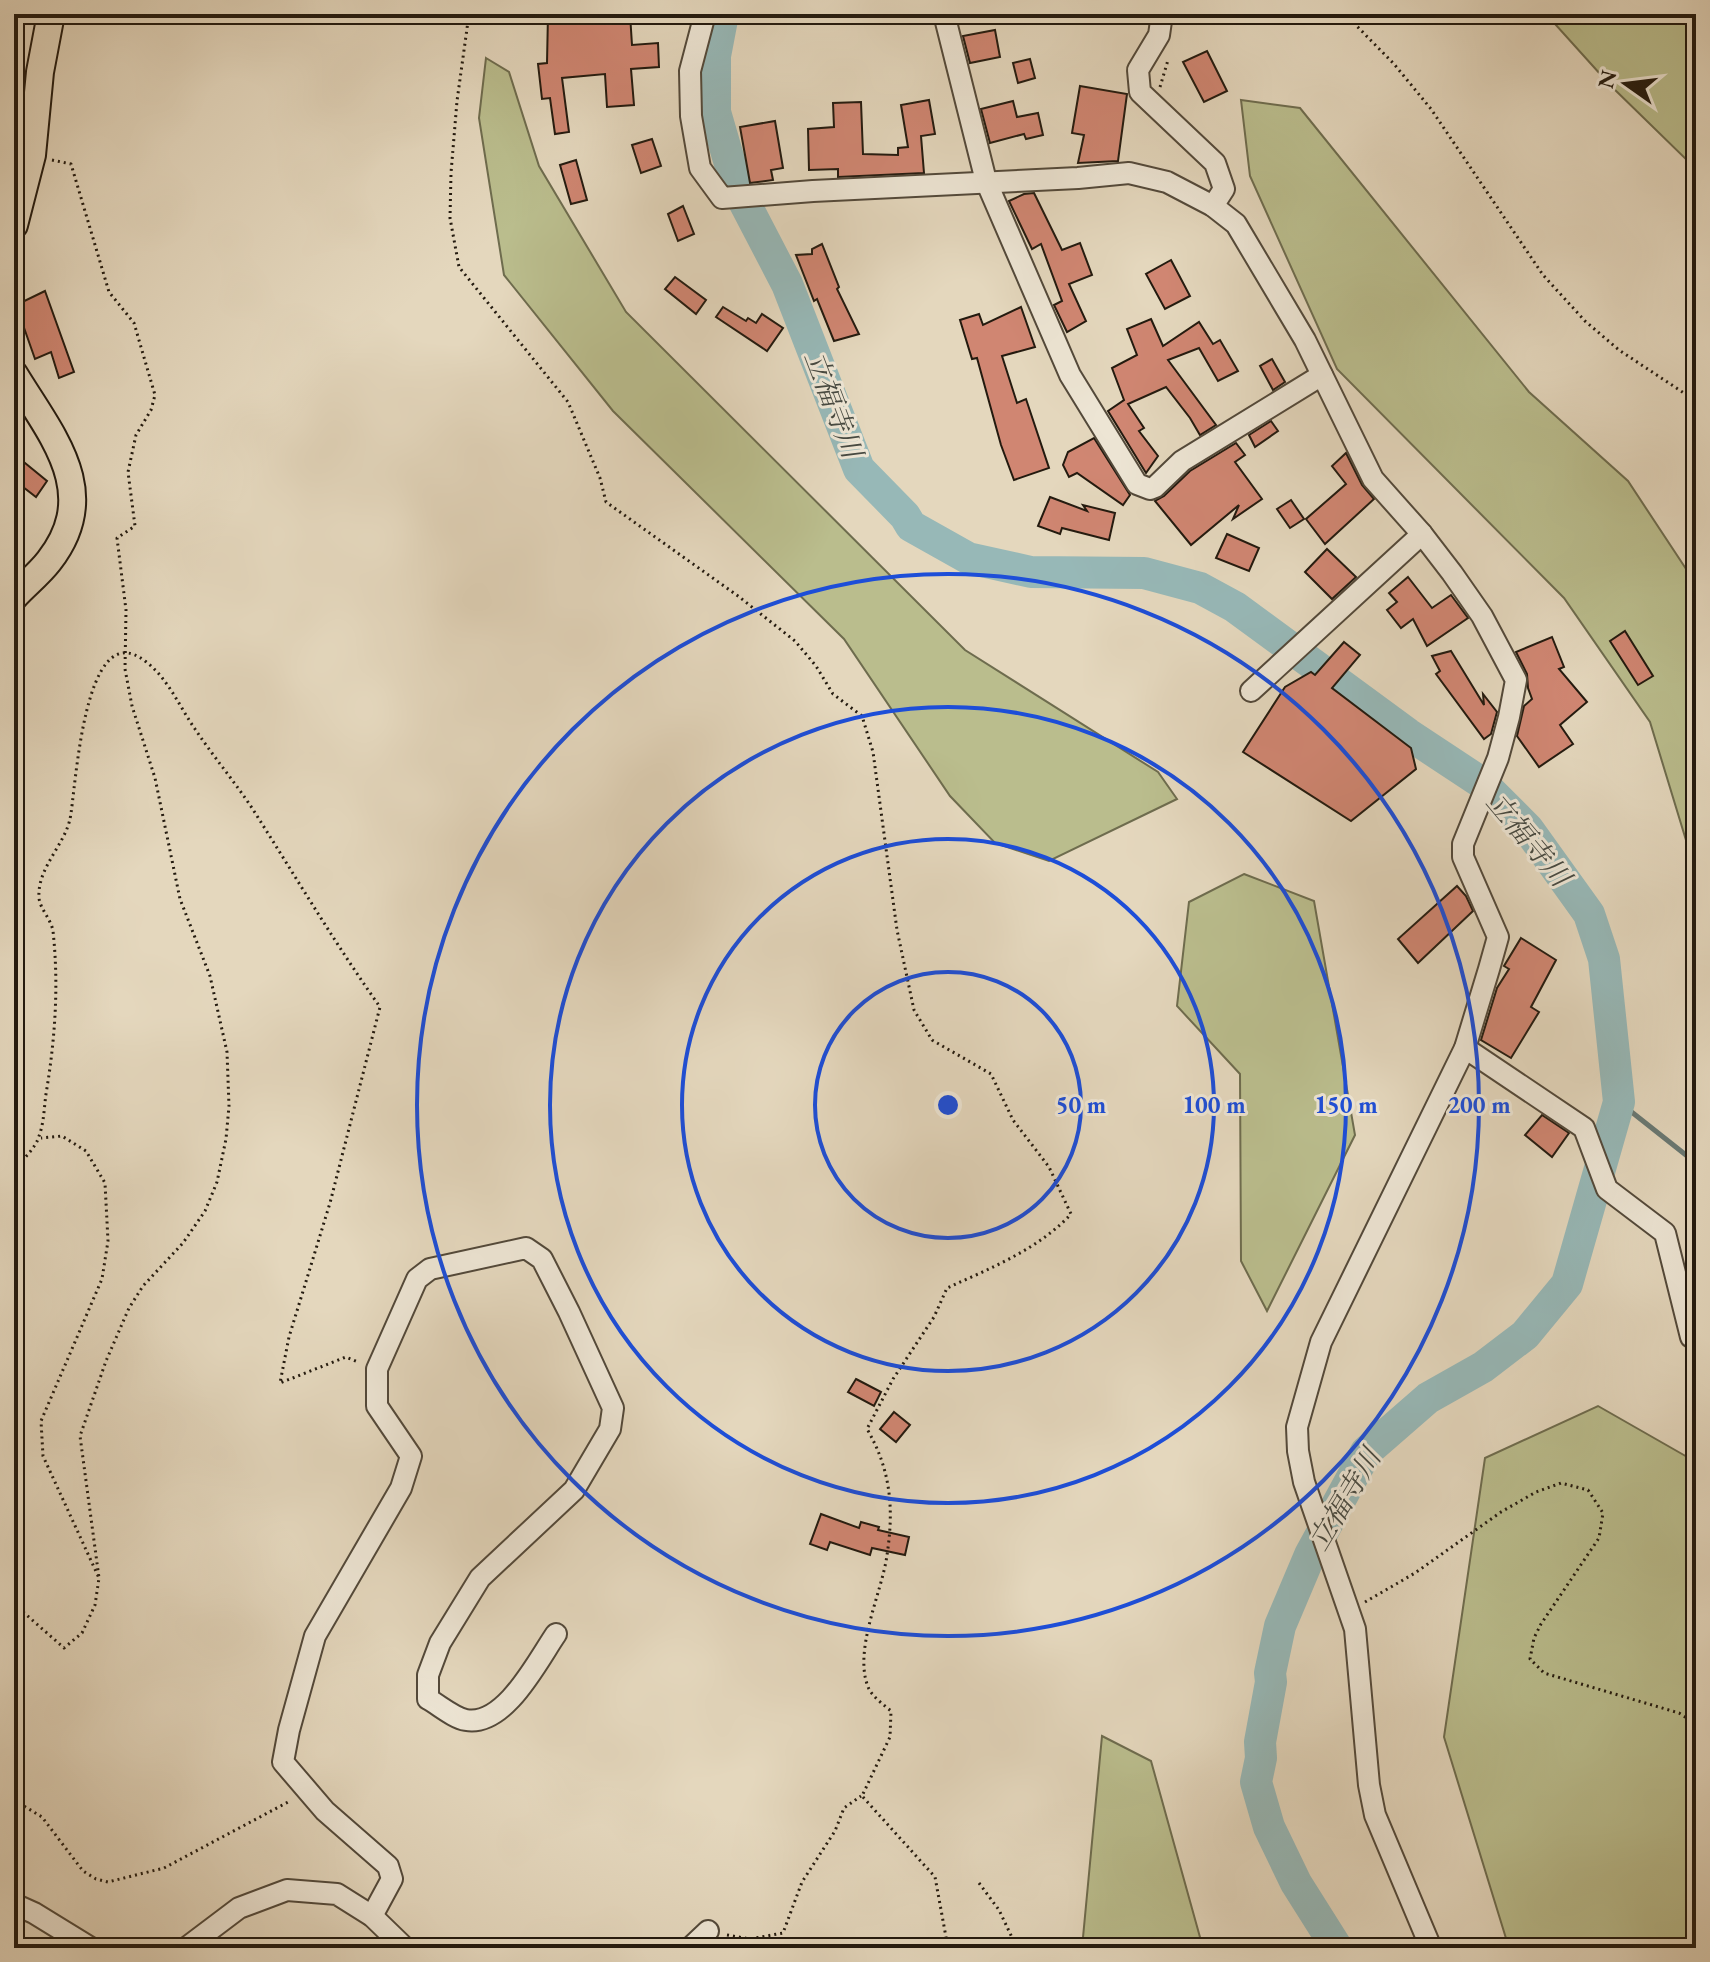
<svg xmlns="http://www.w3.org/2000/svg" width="1710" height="1962" viewBox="0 0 1710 1962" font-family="'EB Garamond','Noto Serif JP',serif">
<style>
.green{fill:#babd8d;stroke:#6e6c4e;stroke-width:2}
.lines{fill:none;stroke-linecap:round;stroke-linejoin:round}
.stream{stroke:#697974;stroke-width:5}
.river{stroke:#97b8b7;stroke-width:32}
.building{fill:#d08672;stroke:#231a0f;stroke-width:2}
.minor-casing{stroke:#53493a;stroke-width:24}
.major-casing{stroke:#231a0f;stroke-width:30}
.path{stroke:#231a0f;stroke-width:3;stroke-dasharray:2 4;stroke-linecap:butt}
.minor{stroke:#ede5d4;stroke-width:20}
.major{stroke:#e4d7bd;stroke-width:26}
.ring{fill:none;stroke:#1d4ed8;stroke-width:4}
.labels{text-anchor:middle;stroke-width:6;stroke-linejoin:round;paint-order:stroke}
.water-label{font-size:28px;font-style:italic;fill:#464941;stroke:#ede5d4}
.centre{fill:#1d4ed8;stroke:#ede5d4;stroke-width:4}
.ring-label{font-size:24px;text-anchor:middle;font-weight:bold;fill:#1d4ed8;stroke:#ede5d4;stroke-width:6;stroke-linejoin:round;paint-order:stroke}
</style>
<rect width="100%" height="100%" fill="#e4d7bd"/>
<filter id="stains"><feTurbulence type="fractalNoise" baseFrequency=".0025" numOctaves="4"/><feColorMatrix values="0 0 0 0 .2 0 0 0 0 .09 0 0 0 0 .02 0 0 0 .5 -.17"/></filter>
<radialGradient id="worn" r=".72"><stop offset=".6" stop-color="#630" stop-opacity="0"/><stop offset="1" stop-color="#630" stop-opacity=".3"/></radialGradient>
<g class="green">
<polygon points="1546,14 1696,14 1696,169 1610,85"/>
<polygon points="486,58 509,72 539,166 626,312 965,650 1158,772 1177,799 1049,861 995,843 950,796 844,639 613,411 504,275 479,118"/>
<polygon points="1241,100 1300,108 1529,392 1628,481 1696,584 1696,873 1650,722 1564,598 1337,369 1250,176"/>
<polygon points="1244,874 1314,901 1355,1135 1267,1311 1241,1261 1240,1074 1177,1006 1189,902"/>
<polygon points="1598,1406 1696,1462 1696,1948 1509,1948 1444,1737 1485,1458"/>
<polygon points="1102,1736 1151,1761 1203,1948 1082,1948"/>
</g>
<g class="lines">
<polyline class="stream" points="1619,1102 1696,1163"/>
<polyline class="river" points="723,14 715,56 715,112 737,188 787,284 859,469 905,516 911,526 968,558 1031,572 1144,573 1200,588 1235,607 1408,734 1482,783 1528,829 1589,914 1604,959 1619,1102 1567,1284 1525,1335 1483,1367 1428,1398 1366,1452 1310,1555 1280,1626 1270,1673 1271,1682 1260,1742 1261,1758 1256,1782 1269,1827 1296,1883 1337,1948"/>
</g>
<g class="building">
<polygon points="548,14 630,14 632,45 658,43 659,67 631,69 634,105 607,107 605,74 562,78 569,132 555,134 550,98 542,99 538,64 547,63"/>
<polygon points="995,30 1000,57 970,63 963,36"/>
<polygon points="1207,51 1227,91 1204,102 1183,62"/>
<polygon points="1030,59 1035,78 1018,83 1013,63"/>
<polygon points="1080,86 1127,94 1118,161 1078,163 1084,135 1072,133"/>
<polygon points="929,100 935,134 921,136 924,173 838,177 838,169 809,170 808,129 834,127 833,103 861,102 863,154 898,155 898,148 908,147 901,105"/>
<polygon points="1013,101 1017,117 1038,113 1043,135 1026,139 1024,134 990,143 981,109"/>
<polygon points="775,121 783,168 771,170 773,180 750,183 740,127"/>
<polygon points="652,139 661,166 641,173 632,145"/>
<polygon points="576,160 587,200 571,204 560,165"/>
<polygon points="1034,193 1062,250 1080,243 1092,275 1069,284 1086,321 1067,332 1054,305 1062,301 1041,244 1032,249 1009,201 1024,194"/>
<polygon points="683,206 694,234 678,241 668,214"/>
<polygon points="822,244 839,287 837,289 859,334 834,341 817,299 814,301 796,255 812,254 812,249"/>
<polygon points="1171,260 1190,296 1165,309 1146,274"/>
<polygon points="675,277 706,300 696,314 665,289"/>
<polygon points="45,291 74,372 59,378 51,352 35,359 16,305"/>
<polygon points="723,307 746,321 748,318 756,323 762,314 783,328 767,351 716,317"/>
<polygon points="1021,307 1035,347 1002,356 1017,403 1026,399 1049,468 1014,480 1001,445 977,358 972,359 960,320 979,314 983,325"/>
<polygon points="1151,319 1163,346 1199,322 1213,344 1220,340 1238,371 1218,381 1199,348 1168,360 1216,425 1200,435 1190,418 1166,387 1128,404 1144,428 1139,431 1158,456 1146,473 1108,411 1124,400 1112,368 1137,355 1127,329"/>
<polygon points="1272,359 1285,382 1273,390 1260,366"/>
<polygon points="1271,421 1278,431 1255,447 1249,435"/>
<polygon points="1094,438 1130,495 1123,505 1077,473 1069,477 1063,465 1068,452"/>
<polygon points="1236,443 1245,455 1235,462 1262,499 1233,519 1239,505 1191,545 1155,501 1164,496 1190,471"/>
<polygon points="1346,453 1362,485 1374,499 1325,544 1306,519 1346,484 1332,466"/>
<polygon points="14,454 47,481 36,497 14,480"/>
<polygon points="1050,497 1087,511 1083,505 1115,513 1109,540 1062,528 1060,534 1038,526"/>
<polygon points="1291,500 1304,519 1290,528 1277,509"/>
<polygon points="1227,534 1259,548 1249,571 1216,558"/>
<polygon points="1327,549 1356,577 1332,599 1305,572"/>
<polygon points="1408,577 1432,608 1451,595 1468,618 1427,646 1413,619 1401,628 1387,610 1397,602 1389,593"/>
<polygon points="1625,631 1653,676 1638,685 1610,641"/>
<polygon points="1552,637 1564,667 1559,669 1587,702 1560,725 1573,744 1539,767 1517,736 1524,706 1532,699 1528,688 1527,674 1516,652"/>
<polygon points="1344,642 1360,655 1332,688 1411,748 1416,769 1351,821 1243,752 1285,687 1311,672 1315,675"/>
<polygon points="1451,651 1484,705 1483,694 1497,712 1491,734 1484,739 1436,674 1440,671 1432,656"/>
<polygon points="1457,886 1466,896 1473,911 1418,963 1398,939"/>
<polygon points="1521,938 1556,960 1531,1007 1539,1012 1511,1058 1481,1040 1497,988 1509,969 1504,966"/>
<polygon points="1542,1115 1569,1133 1552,1157 1525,1135"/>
<polygon points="856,1379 881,1392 874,1406 848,1392"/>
<polygon points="894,1412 910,1425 896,1442 880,1429"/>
<polygon points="821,1514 859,1528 861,1522 879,1527 878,1530 909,1537 905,1555 872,1548 870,1555 830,1542 827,1550 810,1544"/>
</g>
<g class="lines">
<defs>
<g id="minor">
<polyline points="705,14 690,71 691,116 700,168 722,198 813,191 1078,178 1129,173 1167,182 1213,206 1236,224 1305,340 1373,479 1422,534 1452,573 1482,616 1516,680 1509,717 1498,758 1463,844 1463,857 1498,937 1489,969 1465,1048 1321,1342 1297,1427 1298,1451 1304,1482 1355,1629 1369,1785 1375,1815 1431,1948"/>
<polyline points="944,14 986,181 1070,375 1137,484 1150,489 1155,487 1182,461 1322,375"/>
<polyline points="1162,14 1159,35 1138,70 1140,92 1215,163 1224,189 1213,206"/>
<polyline points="1251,691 1422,534"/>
<polyline points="1465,1048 1584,1128 1607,1189 1665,1233 1691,1337 1696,1340"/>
<polyline points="14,1904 34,1913 91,1948"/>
<path d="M372 1916 392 1879 388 1866 325 1811 283 1762 289 1730 315 1636 401 1488 411 1456 377 1406V1369L417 1279 430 1269 526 1248 542 1259 569 1312 613 1408 610 1429 574 1490 480 1578 440 1643 428 1675V1699C439 1705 454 1718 466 1720 505 1727 538 1660 556 1634"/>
<polyline points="186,1948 239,1908 287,1890 337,1894 372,1916 405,1948"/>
<polyline points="690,1948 708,1931"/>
</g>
<g id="major">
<polyline points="14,225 32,155 40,72 51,14"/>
<path d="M14 374C51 435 103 492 49 561 39 574 25 585 14 597"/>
</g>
</defs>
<use href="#minor" class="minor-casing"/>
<use href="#major" class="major-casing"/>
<g class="path">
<path d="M469 14 457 101 451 173 450 218 459 267 568 402 600 478 606 502 738 596 795 641 816 666 833 694 862 716 873 752 897 930 914 1010 932 1040 991 1074 1013 1120 1049 1167 1071 1214C1039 1249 989 1269 947 1288L934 1317 893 1379 867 1429C891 1470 894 1509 887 1555 882 1593 852 1652 869 1689 873 1697 884 1705 891 1711L890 1737 862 1796 935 1877 948 1948"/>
<polyline points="1345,14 1394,64 1431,109 1543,275 1585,321 1619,350 1696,401"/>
<polyline points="1160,87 1168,60"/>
<polyline points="52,160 71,164 109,292 134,323 155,395 151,410 136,435 128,472 135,526 117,538 126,610 125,669 132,706 155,778 180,899 210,976 227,1052 229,1106 226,1139 217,1182 205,1211 183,1243 143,1286 129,1308 106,1361 80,1436 99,1578"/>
<path d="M14 1170C22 1160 36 1148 39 1136 44 1123 44 1108 46 1094 55 1040 59 986 53 931 51 919 40 909 39 898 37 868 64 846 70 819 76 791 83 613 145 661 168 678 179 706 195 729 213 756 234 781 252 808 294 874 334 942 380 1007L330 1203 289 1337 280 1383 346 1357 358 1362"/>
<polyline points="1365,1602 1415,1573 1501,1512 1536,1492 1561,1483 1588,1490 1603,1513 1599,1538 1541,1624 1534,1638 1530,1659 1544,1673 1679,1713 1696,1724"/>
<polyline points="14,1604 64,1648 82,1633 95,1605 99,1578 43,1456 41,1421 102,1279 108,1241 105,1183 86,1151 62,1136 41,1138"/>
<polyline points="14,1800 42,1817 83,1871 96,1879 108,1882 164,1868 290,1801"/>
<polyline points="979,1883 999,1910 1017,1948"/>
<polyline points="727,1935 750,1939 783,1933 802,1882 835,1831 844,1808 861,1796"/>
</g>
<use href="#minor" class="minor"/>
<use href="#major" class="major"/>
</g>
<g class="ring">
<circle cx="948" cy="1105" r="133"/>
<circle cx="948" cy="1105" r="266"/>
<circle cx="948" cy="1105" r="398"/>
<circle cx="948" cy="1105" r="531"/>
</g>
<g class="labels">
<g class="water-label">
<text transform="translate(834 404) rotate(69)" y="10">立福寺川</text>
<text transform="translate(1529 839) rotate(50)" y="10">立福寺川</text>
<text transform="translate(1344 1499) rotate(-59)" y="10">立福寺川</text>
</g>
</g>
<circle cx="948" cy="1105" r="12" class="centre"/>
<g class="ring-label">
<text x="1081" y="1113">50 m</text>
<text x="1214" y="1113">100 m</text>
<text x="1346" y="1113">150 m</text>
<text x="1479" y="1113">200 m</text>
</g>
<rect width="1710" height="1962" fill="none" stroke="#e4d7bd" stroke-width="48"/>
<rect x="16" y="16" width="1678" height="1930" fill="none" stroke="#231a0f" stroke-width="4"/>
<rect x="24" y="24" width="1662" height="1914" fill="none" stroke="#231a0f" stroke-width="2"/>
<g transform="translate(1626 84) rotate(284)" stroke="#ede5d4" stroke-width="6" paint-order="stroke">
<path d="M0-6L14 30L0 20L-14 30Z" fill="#231a0f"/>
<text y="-12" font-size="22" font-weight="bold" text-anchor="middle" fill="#231a0f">N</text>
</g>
<rect width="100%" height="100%" filter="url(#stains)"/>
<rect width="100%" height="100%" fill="url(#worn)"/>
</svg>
